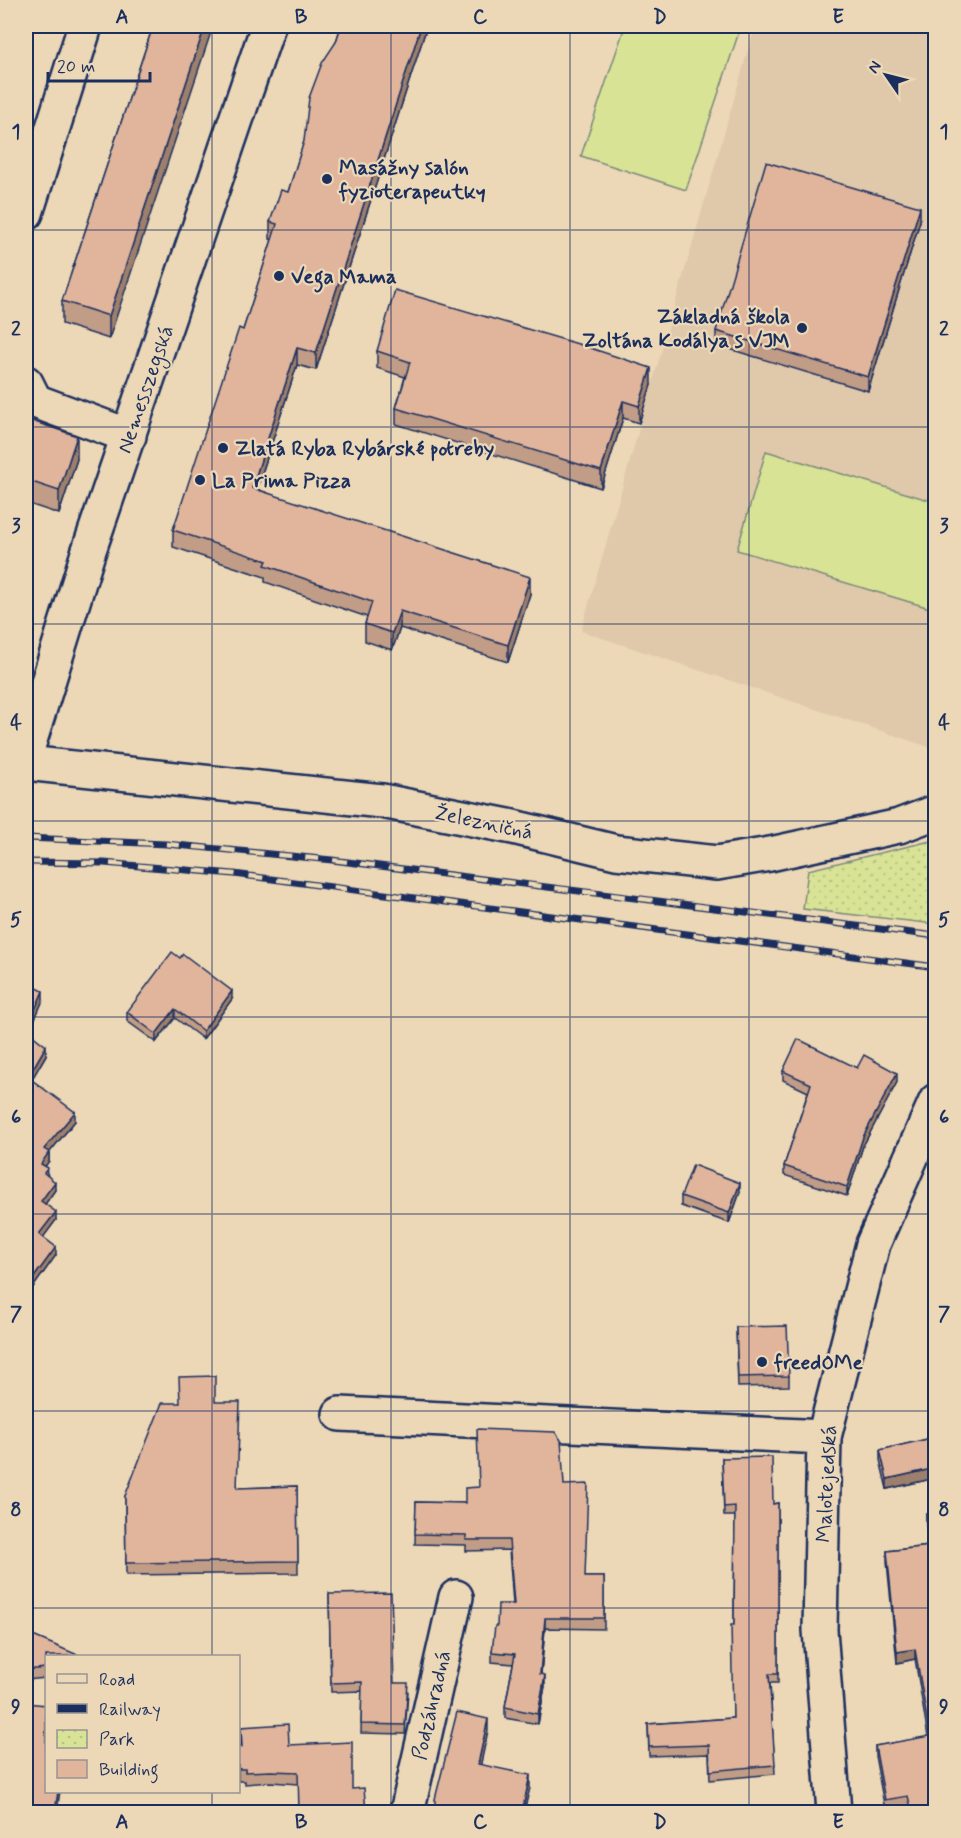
<svg xmlns="http://www.w3.org/2000/svg" width="961" height="1838" viewBox="0 0 961 1838" font-family="Mynerve,sans-serif">
<style>
.built{fill:#e0c8ab}
.grass{fill:#d8e396;stroke:#7a897a;stroke-width:1.5}
.park{fill:url(#park-dots);stroke:#7a897a;stroke-width:1.5}
.lines{fill:none;stroke-linecap:round;stroke-linejoin:round}
.street-casing{stroke:#1b2f5e;stroke-width:38}
.secondary-casing{stroke:#1b2f5e;stroke-width:38}
.street{stroke:#ecd8b6;stroke-width:33}
.secondary{stroke:#ecd8b6;stroke-width:33}
.rail-casing{stroke:#1b2f5e;stroke-width:7}
.rail{stroke:#ecd8b6;stroke-width:4.5;stroke-dasharray:14;stroke-linecap:butt}
.wall{fill:#c19c86;stroke:#1b2f5e;stroke-width:1.5}
.shaded-wall{fill:#9d7f6d;stroke:#1b2f5e;stroke-width:1.5}
.building{fill:#e0b59c;stroke:#1b2f5e;stroke-width:1.5}
.grid{fill:none;stroke:#1b2f5e;stroke-width:1.5;stroke-opacity:0.55}
.poi-dot{fill:#1b2f5e;stroke:#ecd8b6;stroke-width:2}
.labels{text-anchor:middle;stroke-width:4.5;stroke-linejoin:round;paint-order:stroke}
.poi-label{font-size:21px;font-weight:bold;fill:#1b2f5e;stroke:#ecd8b6;text-anchor:start}
.street-label{font-size:21px;fill:#1b2f5e;stroke:#ecd8b6}
.neatline{fill:none;stroke:#1b2f5e;stroke-width:2}
.grid-label{font-size:20px;text-anchor:middle;font-weight:bold;fill:#1b2f5e}
</style>
<defs>
<pattern id="park-dots" width="8" height="8" patternUnits="userSpaceOnUse" patternTransform="scale(1.5)"><rect width="8" height="8" fill="#d8e396"/><path d="M2 2h.1M6 6h.1" fill="none" stroke="#b9c384" stroke-width="1.8" stroke-linecap="round"/></pattern>
</defs>
<rect width="100%" height="100%" fill="#ecd8b6"/>
<filter id="ink" filterUnits="userSpaceOnUse"><feTurbulence type="fractalNoise" baseFrequency=".0167" numOctaves="2"/><feDisplacementMap in="SourceGraphic" scale="12" xChannelSelector="R" yChannelSelector="G"/><feConvolveMatrix kernelMatrix="1 2 1 2 8 2 1 2 1" color-interpolation-filters="sRGB"/></filter>
<g filter="url(#ink)">
<polygon class="built" points="755,26 935,26 935,749 581,631"/>
<g class="grass">
<polygon points="625,26 741,26 686,190 581,156"/>
<polygon points="766,451 935,502 936,601 933,609 737,550"/>
</g>
<polygon class="park" points="935,840 935,924 803,909 808,870"/>
<g class="lines">
<defs>
<g id="street">
<polyline points="26,213 85,26"/>
<polyline points="26,383 35,401 129,436"/>
<polyline points="26,753 88,553 268,26"/>
<polyline points="340,1414 824,1437"/>
<polyline points="407,1812 456,1597"/>
<polyline points="834,1812 820,1630 824,1437 873,1244 936,1101"/>
</g>
<polyline id="secondary" points="26,763 382,801 513,827 616,852 717,863 770,854 899,826 936,812"/>
</defs>
<use href="#street" class="street-casing"/>
<use href="#secondary" class="secondary-casing"/>
<use href="#street" class="street"/>
<use href="#secondary" class="secondary"/>
<defs>
<g id="rail">
<polyline points="26,838 166,844 332,860 936,936"/>
<polyline points="26,862 104,863 234,874 936,967"/>
</g>
</defs>
<use href="#rail" class="rail-casing"/>
<use href="#rail" class="rail"/>
</g>
<g class="wall">
<polygon points="153,26 109,339 62,324 62,301"/>
<polygon points="341,26 427,26 316,370 297,365 257,489 530,594 508,662 400,628 392,650 365,641 365,624 367,617 265,582 265,577 173,547 173,530 243,330 272,240 270,239 270,222 288,192"/>
<polygon points="920,221 868,391 716,345 716,331"/>
<polygon points="377,351 651,385 639,423 623,418 601,488 396,424 396,408 405,377 377,368"/>
<polygon points="26,419 77,459 59,514 26,503"/>
<polygon points="26,982 43,1000 29,1032 46,1055 31,1080 75,1121 49,1153 49,1161 45,1166 48,1176 55,1190 45,1204 56,1220 43,1237 56,1255 29,1293 26,1291"/>
<polygon points="232,999 203,1039 175,1018 156,1042 127,1021 127,1012"/>
<polygon points="857,1068 897,1082 863,1146 847,1196 784,1175 784,1166 808,1092 783,1080 783,1071"/>
<polygon points="740,1192 729,1223 681,1206 681,1196"/>
<polygon points="736,1327 789,1376 789,1386 738,1387"/>
<polygon points="215,1402 238,1488 297,1486 298,1573 126,1575 125,1496"/>
<polygon points="936,1437 936,1478 887,1489 880,1460 880,1450"/>
<polygon points="722,1458 773,1504 778,1503 778,1683 770,1683 775,1774 710,1780 709,1754 649,1756 648,1724 733,1718 735,1516 724,1516"/>
<polygon points="564,1485 585,1577 604,1577 604,1629 545,1628 541,1674 545,1686 538,1724 505,1718 505,1707 513,1664 492,1662 492,1652 497,1626 513,1604 509,1550 466,1551 466,1545 415,1544 416,1502 465,1503"/>
<polygon points="936,1513 936,1812 909,1812 908,1806 885,1810 875,1756 875,1746 928,1737 915,1659 897,1663 887,1562 887,1551 929,1546 926,1525 926,1514"/>
<polygon points="329,1594 394,1683 408,1692 405,1734 361,1733 362,1691 331,1692"/>
<polygon points="26,1633 46,1656 46,1678 26,1680"/>
<polygon points="241,1727 289,1745 352,1789 366,1812 298,1784 271,1782 245,1784 245,1781 238,1781 238,1747 241,1747"/>
</g>
<g class="shaded-wall">
<polygon points="205,26 213,26 109,339 109,316"/>
<polygon points="421,26 427,26 316,370 316,353"/>
<polygon points="920,207 920,221 868,391 868,377"/>
<polygon points="297,348 297,365 252,504 252,488"/>
<polygon points="651,368 651,385 639,423 639,406"/>
<polygon points="623,401 623,418 601,488 601,471"/>
<polygon points="77,436 77,459 59,514 59,491"/>
<polygon points="530,577 530,594 508,662 508,645"/>
<polygon points="400,611 400,628 392,650 392,633"/>
<polygon points="43,991 43,1000 26,1039 26,1030"/>
<polygon points="232,991 232,999 203,1039 203,1031"/>
<polygon points="175,1009 175,1018 156,1042 156,1034"/>
<polygon points="46,1046 46,1055 28,1086 28,1077"/>
<polygon points="897,1073 897,1082 863,1146 847,1196 847,1187 863,1137"/>
<polygon points="75,1112 75,1121 49,1153 49,1161 41,1172 41,1164 44,1149"/>
<polygon points="55,1182 55,1190 41,1210 41,1201"/>
<polygon points="740,1183 740,1192 729,1223 729,1213"/>
<polygon points="56,1212 56,1220 39,1243 39,1234"/>
<polygon points="56,1247 56,1255 29,1293 29,1284"/>
<polygon points="936,1468 936,1478 887,1489 887,1479"/>
<polygon points="545,1618 545,1628 540,1685 540,1674"/>
<polygon points="915,1649 915,1659 897,1663 897,1652"/>
<polygon points="545,1675 545,1686 538,1724 538,1714"/>
<polygon points="488,1719 488,1731 478,1777 478,1764"/>
<polygon points="530,1775 530,1788 524,1812 522,1812"/>
<polygon points="58,1791 60,1791 57,1812 55,1812"/>
</g>
<g class="building">
<polygon points="153,26 205,26 109,316 62,301"/>
<polygon points="341,26 421,26 316,353 297,348 252,488 530,577 508,645 400,611 392,633 365,624 372,602 265,565 267,561 173,530 239,328 243,330 277,224 270,222 281,190 288,192 304,141 309,98 322,63 336,42"/>
<polygon points="766,162 920,207 868,377 716,331"/>
<polygon points="395,290 578,344 651,368 639,406 623,401 601,471 396,408 410,362 377,351"/>
<polygon points="26,419 77,436 59,491 26,480"/>
<polygon points="172,952 180,958 183,954 232,991 203,1031 175,1009 156,1034 127,1012"/>
<polygon points="26,982 43,991 26,1030 46,1046 28,1077 75,1112 44,1149 49,1152 41,1164 48,1168 44,1173 55,1182 41,1201 56,1212 39,1234 56,1247 29,1284 26,1282"/>
<polygon points="798,1039 857,1068 864,1055 897,1073 863,1137 847,1187 784,1166 811,1084 783,1071"/>
<polygon points="693,1165 740,1183 729,1213 681,1196"/>
<polygon points="787,1326 789,1376 738,1377 736,1327"/>
<polygon points="215,1376 215,1402 240,1402 237,1488 297,1486 298,1561 126,1563 125,1496 162,1403 180,1403 179,1377"/>
<polygon points="477,1429 555,1432 561,1440 564,1485 588,1484 585,1577 604,1577 604,1618 545,1618 540,1674 545,1675 538,1714 505,1707 515,1654 492,1652 495,1626 497,1626 498,1604 514,1604 509,1540 466,1540 466,1535 415,1534 416,1502 465,1503 465,1488 479,1487"/>
<polygon points="936,1437 936,1468 887,1479 880,1450"/>
<polygon points="772,1457 773,1504 778,1503 778,1674 769,1674 775,1765 710,1771 709,1745 649,1747 648,1724 733,1718 731,1625 734,1625 735,1506 724,1507 722,1458"/>
<polygon points="936,1513 936,1812 912,1812 908,1796 885,1800 875,1746 930,1736 915,1649 897,1652 887,1551 930,1546 926,1514"/>
<polygon points="391,1593 394,1683 408,1683 405,1725 361,1724 362,1682 331,1683 329,1594"/>
<polygon points="26,1633 80,1656 46,1656 46,1668 26,1670"/>
<polygon points="26,1703 46,1705 46,1791 58,1791 55,1812 26,1812"/>
<polygon points="457,1712 488,1719 478,1764 530,1775 522,1812 436,1812 435,1811 435,1799"/>
<polygon points="288,1724 289,1745 352,1742 352,1789 364,1788 366,1812 299,1812 298,1772 271,1771 245,1772 245,1769 238,1769 238,1747 242,1747 241,1727"/>
</g>
</g>
<path class="grid" d="M212 26V1656M391 26V1812M570 26V1812M749 26V1812M26 230H936M26 427H936M26 624H936M26 821H936M26 1017H936M26 1214H936M26 1411H936M26 1608H936M212 1792V1812"/>
<g class="poi-dot">
<circle cx="327" cy="179" r="6"/>
<circle cx="279" cy="276" r="6"/>
<circle cx="802" cy="328" r="6"/>
<circle cx="223" cy="448" r="6"/>
<circle cx="200" cy="480" r="6"/>
<circle cx="762" cy="1362" r="6"/>
</g>
<g class="labels">
<g class="poi-label">
<text x="339" y="174">Masážny salón<tspan x="339" dy="24">fyzioterapeutky</tspan></text>
<text x="291" y="283">Vega Mama</text>
<text x="790" y="323" text-anchor="end">Základná škola<tspan x="790" dy="24">Zoltána Kodálya s VJM</tspan></text>
<text x="235" y="455">Zlatá Ryba Rybárské potreby</text>
<text x="212" y="487">La Prima Pizza</text>
<text x="774" y="1369">freedOMe</text>
</g>
<g class="street-label">
<text transform="translate(145 389) rotate(-71)" y="7">Nemesszegská</text>
<text transform="translate(484 822) rotate(12)" y="7">Železničná</text>
<text transform="translate(826 1484) rotate(-87)" y="7">Malotejedská</text>
<text transform="translate(431 1705) rotate(-77)" y="7">Podzáhradná</text>
</g>
</g>
<rect width="961" height="1838" fill="none" stroke="#ecd8b6" stroke-width="66"/>
<rect x="45" y="1655" width="195" height="138" fill="#ecd8b6" stroke="#989493" stroke-width="1.5"/>
<rect x="57" y="1674" width="30" height="9" fill="#ecd8b6" stroke="#989493" stroke-width="1.5"/>
<text x="99" y="1685" font-size="18" fill="#1b2f5e">Road</text>
<rect x="57" y="1704" width="30" height="9" fill="#1b2f5e" stroke="#989493" stroke-width="1.5"/>
<text x="99" y="1715" font-size="18" fill="#1b2f5e">Railway</text>
<rect x="57" y="1730" width="30" height="18" fill="url(#park-dots)" stroke="#989493" stroke-width="1.5"/>
<text x="99" y="1745" font-size="18" fill="#1b2f5e">Park</text>
<rect x="57" y="1760" width="30" height="18" fill="#e0b59c" stroke="#989493" stroke-width="1.5"/>
<text x="99" y="1775" font-size="18" fill="#1b2f5e">Building</text>
<g transform="translate(886 75) rotate(305)" stroke="#ecd8b6" stroke-width="4.5" paint-order="stroke">
<path d="M0-4.5L10 22L0 15L-10 22Z" fill="#1b2f5e"/>
<text y="-9" font-size="16" font-weight="bold" text-anchor="middle" fill="#1b2f5e">N</text>
</g>
<path d="M48 72v9h102v-9" fill="none" stroke="#1b2f5e" stroke-width="3"/>
<text x="57" y="72" font-size="18" fill="#1b2f5e" stroke="#ecd8b6" stroke-width="4.5" paint-order="stroke">20 m</text>
<rect x="33" y="33" width="895" height="1772" class="neatline"/>
<g class="grid-label">
<text x="122" y="23">A</text>
<text x="301" y="23">B</text>
<text x="480" y="23">C</text>
<text x="660" y="23">D</text>
<text x="838" y="23">E</text>
<text x="16" y="138">1</text>
<text x="944" y="138">1</text>
<text x="16" y="335">2</text>
<text x="944" y="335">2</text>
<text x="16" y="532">3</text>
<text x="944" y="532">3</text>
<text x="16" y="729">4</text>
<text x="944" y="729">4</text>
<text x="16" y="926">5</text>
<text x="944" y="926">5</text>
<text x="16" y="1123">6</text>
<text x="944" y="1123">6</text>
<text x="16" y="1320">7</text>
<text x="944" y="1320">7</text>
<text x="16" y="1516">8</text>
<text x="944" y="1516">8</text>
<text x="16" y="1713">9</text>
<text x="944" y="1713">9</text>
<text x="122" y="1828">A</text>
<text x="301" y="1828">B</text>
<text x="480" y="1828">C</text>
<text x="660" y="1828">D</text>
<text x="838" y="1828">E</text>
</g>
</svg>
